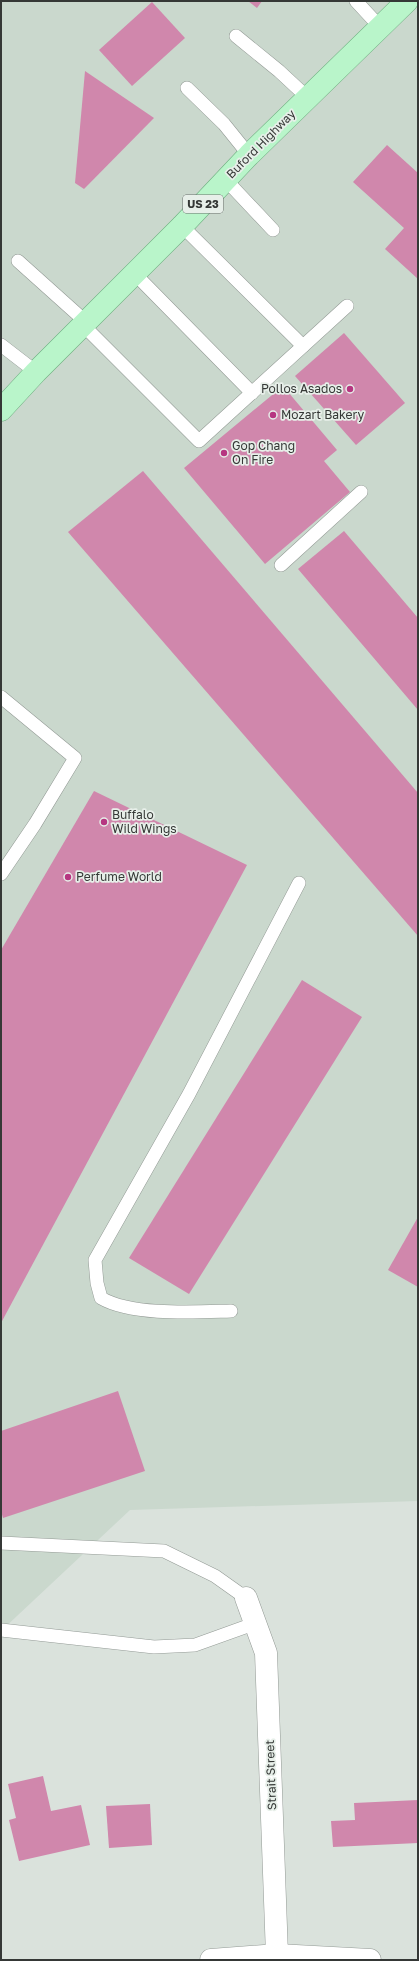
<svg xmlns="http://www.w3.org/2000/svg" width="419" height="1961" viewBox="0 0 419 1961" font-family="'Golos Text',sans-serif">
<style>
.built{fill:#cad8cd}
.building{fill:#d087ac}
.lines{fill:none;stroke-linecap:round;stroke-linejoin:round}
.service-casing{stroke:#939a95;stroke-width:14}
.minor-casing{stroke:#939a95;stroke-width:23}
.primary-casing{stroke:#6dae7f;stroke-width:23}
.service{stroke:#fff;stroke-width:13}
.minor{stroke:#fff;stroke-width:22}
.primary{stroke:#b9f5ca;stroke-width:22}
.poi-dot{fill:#b63681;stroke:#e7efe9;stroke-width:1.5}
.labels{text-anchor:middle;stroke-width:3.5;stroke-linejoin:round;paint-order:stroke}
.shield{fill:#e7efe9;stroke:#6a6f6c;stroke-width:1}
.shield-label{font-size:11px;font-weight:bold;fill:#353836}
.street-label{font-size:12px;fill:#353836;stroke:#e7efe9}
.poi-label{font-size:12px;fill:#353836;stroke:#e7efe9;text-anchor:start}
</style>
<rect width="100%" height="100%" fill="#dae2dc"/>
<polygon class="built" points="1,1 418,1 418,1501 130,1510 1,1631"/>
<g class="building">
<polygon points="248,1 262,1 257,8"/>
<polygon points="152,2 185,38 132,86 99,50"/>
<polygon points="85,71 154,118 84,189 75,183"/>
<polygon points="387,145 418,173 418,279 385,249 404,228 353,182"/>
<polygon points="344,333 405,403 356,445 295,376"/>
<polygon points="283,386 337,450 324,461 350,492 265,564 184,468"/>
<polygon points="143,471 418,793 418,936 68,532"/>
<polygon points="344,531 418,618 418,710 298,569"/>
<polygon points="94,791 247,865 1,1323 1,950"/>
<polygon points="302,980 362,1017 189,1294 129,1258"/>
<polygon points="418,1217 418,1287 388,1270"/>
<polygon points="118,1391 145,1471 3,1518 1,1511 1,1431"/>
<polygon points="43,1776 51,1811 81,1805 90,1845 19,1861 9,1820 16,1818 8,1784"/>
<polygon points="418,1800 418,1843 333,1847 331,1821 355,1820 354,1803"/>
<polygon points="150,1804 152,1845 109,1848 106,1806"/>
</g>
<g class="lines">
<defs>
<g id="service">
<polyline points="356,1 380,27"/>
<polyline points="236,36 279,71 308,98"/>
<polyline points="187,88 224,124 249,155"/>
<polyline points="225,179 273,230"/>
<polyline points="182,226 303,346"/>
<polyline points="18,261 86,322"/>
<polyline points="134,273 252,393"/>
<polyline points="83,325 199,441 347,306"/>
<polyline points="1,345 36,372"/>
<polyline points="281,565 361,492"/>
<polyline points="1,697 75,758 35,824 1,874"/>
<path d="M231 1311C195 1312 132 1316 101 1298L97 1283 95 1260 189 1094 299 883"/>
<polyline points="1,1543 164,1551 215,1576 246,1598"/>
<polyline points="1,1630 154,1647 195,1645 256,1623"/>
</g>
<g id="minor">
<polyline points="246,1598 266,1653 277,1955"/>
<polyline points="211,1960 277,1955 370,1960"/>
</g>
<polyline id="primary" points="1,410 36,372 182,226 249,155 407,1"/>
</defs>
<use href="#service" class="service-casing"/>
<use href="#minor" class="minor-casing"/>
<use href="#primary" class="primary-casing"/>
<use href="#service" class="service"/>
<use href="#minor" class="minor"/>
<use href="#primary" class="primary"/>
</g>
<g class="poi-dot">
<circle cx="350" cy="389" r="4"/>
<circle cx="273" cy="415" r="4"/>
<circle cx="224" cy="453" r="4"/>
<circle cx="104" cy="822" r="4"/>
<circle cx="68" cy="877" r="4"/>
</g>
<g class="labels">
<rect class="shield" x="183" y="195" width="40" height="18" rx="3"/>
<g class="shield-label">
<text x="203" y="208">US 23</text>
</g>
<g class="street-label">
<text transform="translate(261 144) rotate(-45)" y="4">Buford Highway</text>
<text transform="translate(271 1775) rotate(-92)" y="4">Strait Street</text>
</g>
<g class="poi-label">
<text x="342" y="393" text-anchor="end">Pollos Asados</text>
<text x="281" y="419">Mozart Bakery</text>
<text x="232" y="450">Gop Chang<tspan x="232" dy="14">On Fire</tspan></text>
<text x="112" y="819">Buffalo<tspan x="112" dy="14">Wild Wings</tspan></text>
<text x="76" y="881">Perfume World</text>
</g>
</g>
<rect width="419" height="1961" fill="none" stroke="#353836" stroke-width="4"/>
</svg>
